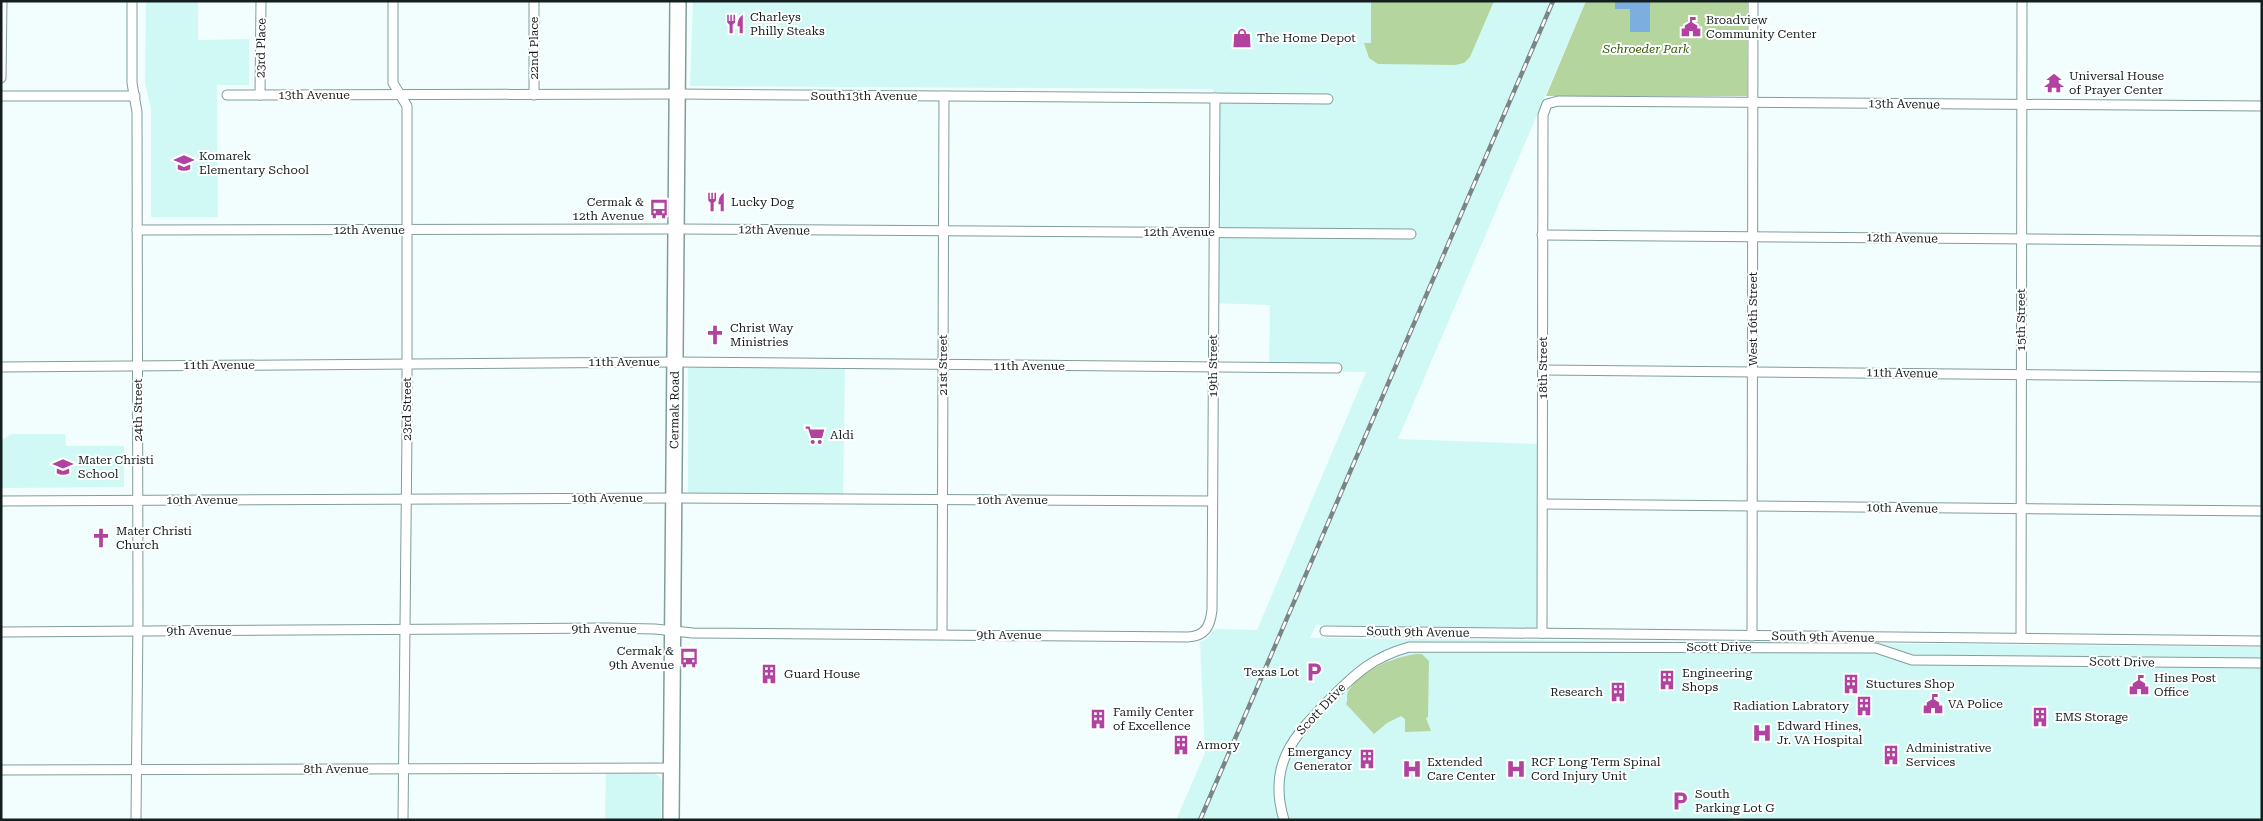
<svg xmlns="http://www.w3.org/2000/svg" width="2263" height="821" viewBox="0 0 2263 821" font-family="'Roboto Serif',serif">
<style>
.built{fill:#d0f9f6}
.green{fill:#b4d59d}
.water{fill:#7cafe0}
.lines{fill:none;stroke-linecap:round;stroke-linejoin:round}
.minor-casing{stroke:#809d9b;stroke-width:11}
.primary-casing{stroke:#809d9b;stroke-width:18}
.minor{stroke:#fff;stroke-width:9}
.primary{stroke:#fff;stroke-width:15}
.rail-casing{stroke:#7a8685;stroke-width:4.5}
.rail{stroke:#fff;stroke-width:2.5;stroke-dasharray:8;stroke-linecap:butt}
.labels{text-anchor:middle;stroke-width:4;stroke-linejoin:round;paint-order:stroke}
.poi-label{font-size:12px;fill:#131f1e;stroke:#fff;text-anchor:start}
.street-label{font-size:12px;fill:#131f1e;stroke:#fff}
.park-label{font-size:12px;font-style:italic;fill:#315900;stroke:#fff}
</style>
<rect width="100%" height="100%" fill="#f1fefd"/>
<g class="built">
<polygon points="146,1 198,2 198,40 249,39 249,85 217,85 218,217 151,217 151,109 145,83"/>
<polygon points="693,1 1586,1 1398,439 1538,444 1537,628 1316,625 1310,638 2262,647 2262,820 1176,820 1205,753 1200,642 1208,638 1215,629 1257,630 1366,372 1269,371 1270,305 1211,303 1213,89 690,86"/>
<polygon points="688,367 845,367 843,498 688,495"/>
<polygon points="11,434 65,434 66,446 124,446 124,487 1,488 1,441"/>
<polygon points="606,773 654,773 659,776 662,782 661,820 605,820"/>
</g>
<g class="green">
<polygon points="1371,1 1494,1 1470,57 1464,63 1455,65 1378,64 1369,58 1364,43 1371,43"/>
<polygon points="1586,1 1747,1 1747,96 1546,96"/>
<path d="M1416 654H1422L1429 661 1428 717 1426 718 1431 731 1405 732V719L1401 716 1387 723 1374 734 1346 704C1349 699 1345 696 1349 690 1363 669 1392 658 1416 654Z"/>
</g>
<polygon class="water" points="1615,1 1650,1 1650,32 1630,32 1630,9 1615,9"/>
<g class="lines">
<defs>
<g id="minor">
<polyline points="132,1 132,83 137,112 138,616 136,820"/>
<polyline points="393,1 393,83 407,106 407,432 403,820"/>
<polyline points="1,78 2,1"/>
<polyline points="227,95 677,94 1328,99"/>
<polyline points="260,95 261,1"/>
<polyline points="534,95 534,1"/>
<polyline points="1,96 135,96"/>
<polyline points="137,230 676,229 1411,234"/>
<polyline points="1542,235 2262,241"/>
<polyline points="1,367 676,362 1337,368"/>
<polyline points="1543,370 2262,377"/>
<polyline points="1,501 674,498 1212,501"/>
<polyline points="1543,504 2262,511"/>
<polyline points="1325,631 2262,641"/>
<path d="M1 632 606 628 655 629 693 633 1188 637C1205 636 1210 627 1212 610L1215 98"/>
<polyline points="1542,633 1543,115 1547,104 1558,101 2262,106"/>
<polyline points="942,634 944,96"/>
<polyline points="1752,636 1753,1"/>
<polyline points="2021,638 2022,1"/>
<polyline points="1,770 672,768"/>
<path d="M1284 820C1267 764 1294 736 1330 699 1356 673 1373 657 1409 647L1876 648 1912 660 2262 663"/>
</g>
<g id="primary">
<path id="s1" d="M671 820 678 1"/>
</g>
</defs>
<use href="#minor" class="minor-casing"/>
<use href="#primary" class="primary-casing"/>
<use href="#minor" class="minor"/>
<use href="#primary" class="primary"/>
<defs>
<polyline id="rail" points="1200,820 1553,1"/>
</defs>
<use href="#rail" class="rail-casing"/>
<use href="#rail" class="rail"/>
</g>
<defs>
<symbol id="restaurant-bare" viewBox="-9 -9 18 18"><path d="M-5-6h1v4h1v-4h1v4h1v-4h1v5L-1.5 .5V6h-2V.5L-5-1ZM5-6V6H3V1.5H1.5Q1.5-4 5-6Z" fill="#b142a0" stroke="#fff" stroke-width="2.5" paint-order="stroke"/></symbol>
<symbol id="civic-bare" viewBox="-9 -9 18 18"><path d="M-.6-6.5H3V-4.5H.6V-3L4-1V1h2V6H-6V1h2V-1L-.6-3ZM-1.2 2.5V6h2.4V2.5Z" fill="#b142a0" stroke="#fff" stroke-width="2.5" paint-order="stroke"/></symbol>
<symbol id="shop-bare" viewBox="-9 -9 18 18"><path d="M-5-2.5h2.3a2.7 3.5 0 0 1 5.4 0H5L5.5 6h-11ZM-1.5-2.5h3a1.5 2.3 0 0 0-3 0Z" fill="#b142a0" stroke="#fff" stroke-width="2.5" paint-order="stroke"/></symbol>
<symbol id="temple-bare" viewBox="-9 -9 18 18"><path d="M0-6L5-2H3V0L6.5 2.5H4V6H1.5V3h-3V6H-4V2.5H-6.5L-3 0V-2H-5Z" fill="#b142a0" stroke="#fff" stroke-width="2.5" paint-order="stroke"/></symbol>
<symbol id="school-bare" viewBox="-9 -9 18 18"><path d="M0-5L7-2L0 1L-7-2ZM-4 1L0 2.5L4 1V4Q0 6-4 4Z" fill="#b142a0" stroke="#fff" stroke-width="2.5" paint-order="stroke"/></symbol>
<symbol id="bus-bare" viewBox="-9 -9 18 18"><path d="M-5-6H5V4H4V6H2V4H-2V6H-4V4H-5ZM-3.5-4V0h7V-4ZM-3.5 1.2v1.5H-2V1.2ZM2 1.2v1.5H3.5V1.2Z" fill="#b142a0" stroke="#fff" stroke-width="2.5" paint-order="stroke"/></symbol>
<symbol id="church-bare" viewBox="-9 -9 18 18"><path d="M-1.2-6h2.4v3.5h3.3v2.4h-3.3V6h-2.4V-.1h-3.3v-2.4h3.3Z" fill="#b142a0" stroke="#fff" stroke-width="2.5" paint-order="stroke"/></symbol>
<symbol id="supermarket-bare" viewBox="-9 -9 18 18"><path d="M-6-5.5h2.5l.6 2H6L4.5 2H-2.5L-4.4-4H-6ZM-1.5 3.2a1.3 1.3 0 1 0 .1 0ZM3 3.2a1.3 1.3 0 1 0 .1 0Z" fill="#b142a0" stroke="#fff" stroke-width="2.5" paint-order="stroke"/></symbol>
<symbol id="parking-bare" viewBox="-9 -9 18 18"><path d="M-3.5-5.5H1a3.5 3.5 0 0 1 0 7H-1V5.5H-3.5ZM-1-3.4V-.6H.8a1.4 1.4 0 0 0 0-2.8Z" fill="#b142a0" stroke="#fff" stroke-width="2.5" paint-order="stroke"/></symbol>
<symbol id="building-bare" viewBox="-9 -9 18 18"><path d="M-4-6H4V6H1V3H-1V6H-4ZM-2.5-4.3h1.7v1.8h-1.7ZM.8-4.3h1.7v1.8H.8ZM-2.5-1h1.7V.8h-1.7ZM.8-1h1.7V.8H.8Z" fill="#b142a0" stroke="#fff" stroke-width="2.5" paint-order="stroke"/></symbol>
<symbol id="hospital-bare" viewBox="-9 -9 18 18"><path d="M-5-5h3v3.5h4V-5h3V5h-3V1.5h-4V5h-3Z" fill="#b142a0" stroke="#fff" stroke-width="2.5" paint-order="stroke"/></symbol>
</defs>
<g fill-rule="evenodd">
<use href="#restaurant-bare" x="721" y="10" width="28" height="28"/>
<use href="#civic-bare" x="1677" y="13" width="28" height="28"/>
<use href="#shop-bare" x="1228" y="24" width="28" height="28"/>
<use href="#temple-bare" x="2040" y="69" width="28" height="28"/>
<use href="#school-bare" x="170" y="149" width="28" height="28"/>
<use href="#restaurant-bare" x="702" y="188" width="28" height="28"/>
<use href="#bus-bare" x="645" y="195" width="28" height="28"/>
<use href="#church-bare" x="701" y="321" width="28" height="28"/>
<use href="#supermarket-bare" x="801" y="421" width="28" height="28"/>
<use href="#school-bare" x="49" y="453" width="28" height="28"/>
<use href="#church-bare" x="87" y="524" width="28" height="28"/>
<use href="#bus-bare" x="675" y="644" width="28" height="28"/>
<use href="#parking-bare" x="1300" y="658" width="28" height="28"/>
<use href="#building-bare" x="755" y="660" width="28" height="28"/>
<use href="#building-bare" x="1653" y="666" width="28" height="28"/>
<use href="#building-bare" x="1837" y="670" width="28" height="28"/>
<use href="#civic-bare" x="2125" y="671" width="28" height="28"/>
<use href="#building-bare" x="1604" y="678" width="28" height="28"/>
<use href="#civic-bare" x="1919" y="690" width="28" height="28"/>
<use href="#building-bare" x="1850" y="692" width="28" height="28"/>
<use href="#building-bare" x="2026" y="703" width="28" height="28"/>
<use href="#building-bare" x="1084" y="705" width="28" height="28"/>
<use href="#hospital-bare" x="1748" y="719" width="28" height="28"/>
<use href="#building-bare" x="1167" y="731" width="28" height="28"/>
<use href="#building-bare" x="1877" y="741" width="28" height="28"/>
<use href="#building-bare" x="1353" y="745" width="28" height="28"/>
<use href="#hospital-bare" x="1398" y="755" width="28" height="28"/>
<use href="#hospital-bare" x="1502" y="755" width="28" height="28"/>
<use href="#parking-bare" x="1666" y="787" width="28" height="28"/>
</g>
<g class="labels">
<g class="poi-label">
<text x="750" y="21">Charleys<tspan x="750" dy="14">Philly Steaks</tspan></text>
<text x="1706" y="24">Broadview<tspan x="1706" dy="14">Community Center</tspan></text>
<text x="1257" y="42">The Home Depot</text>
<text x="2069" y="80">Universal House<tspan x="2069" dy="14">of Prayer Center</tspan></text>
<text x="199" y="160">Komarek<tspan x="199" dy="14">Elementary School</tspan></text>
<text x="644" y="206" text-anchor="end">Cermak &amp;<tspan x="644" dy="14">12th Avenue</tspan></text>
<text x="731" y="206">Lucky Dog</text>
<text x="730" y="332">Christ Way<tspan x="730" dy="14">Ministries</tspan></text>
<text x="830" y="439">Aldi</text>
<text x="78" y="464">Mater Christi<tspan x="78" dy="14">School</tspan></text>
<text x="116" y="535">Mater Christi<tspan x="116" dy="14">Church</tspan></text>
<text x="674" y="655" text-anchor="end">Cermak &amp;<tspan x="674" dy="14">9th Avenue</tspan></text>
<text x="1299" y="676" text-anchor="end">Texas Lot</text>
<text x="1682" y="677">Engineering<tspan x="1682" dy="14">Shops</tspan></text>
<text x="784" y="678">Guard House</text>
<text x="2154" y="682">Hines Post<tspan x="2154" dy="14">Office</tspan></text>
<text x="1866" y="688">Stuctures Shop</text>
<text x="1603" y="696" text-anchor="end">Research</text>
<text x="1948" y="708">VA Police</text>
<text x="1849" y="710" text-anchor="end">Radiation Labratory</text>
<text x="1113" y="716">Family Center<tspan x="1113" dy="14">of Excellence</tspan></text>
<text x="2055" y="721">EMS Storage</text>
<text x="1777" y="730">Edward Hines,<tspan x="1777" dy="14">Jr. VA Hospital</tspan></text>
<text x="1196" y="749">Armory</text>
<text x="1906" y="752">Administrative<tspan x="1906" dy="14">Services</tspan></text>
<text x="1352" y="756" text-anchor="end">Emergancy<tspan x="1352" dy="14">Generator</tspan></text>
<text x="1427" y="766">Extended<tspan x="1427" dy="14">Care Center</tspan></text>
<text x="1531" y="766">RCF Long Term Spinal<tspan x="1531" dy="14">Cord Injury Unit</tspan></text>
<text x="1695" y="798">South<tspan x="1695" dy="14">Parking Lot G</tspan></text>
</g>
<g class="street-label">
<text transform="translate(261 48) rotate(-89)" y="4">23rd Place</text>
<text transform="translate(534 48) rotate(-90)" y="4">22nd Place</text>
<text x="314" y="99">13th Avenue</text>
<text x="864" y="100">South13th Avenue</text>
<text transform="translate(1904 104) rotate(1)" y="4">13th Avenue</text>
<text x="369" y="234">12th Avenue</text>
<text transform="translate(774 230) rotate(1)" y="4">12th Avenue</text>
<text x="1179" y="236">12th Avenue</text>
<text transform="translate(1902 238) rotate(1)" y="4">12th Avenue</text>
<text transform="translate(1753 319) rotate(-90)" y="4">West 16th Street</text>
<text transform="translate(2021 320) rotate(-90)" y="4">15th Street</text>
<text x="624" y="366">11th Avenue</text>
<text x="219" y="369">11th Avenue</text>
<text transform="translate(943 365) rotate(-90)" y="4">21st Street</text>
<text x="1029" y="370">11th Avenue</text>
<text transform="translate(1213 366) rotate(-90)" y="4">19th Street</text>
<text transform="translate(1543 368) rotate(-90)" y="4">18th Street</text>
<text transform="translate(1902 373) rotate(1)" y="4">11th Avenue</text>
<text transform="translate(407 409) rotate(-90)" y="4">23rd Street</text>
<text transform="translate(138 410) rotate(-90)" y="4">24th Street</text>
<text dy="4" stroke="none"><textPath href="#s1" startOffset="410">Cermak Road</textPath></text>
<text x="607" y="502">10th Avenue</text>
<text x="202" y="504">10th Avenue</text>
<text x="1012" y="504">10th Avenue</text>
<text transform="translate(1902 508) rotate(1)" y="4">10th Avenue</text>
<text x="604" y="633">9th Avenue</text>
<text x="199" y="635">9th Avenue</text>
<text transform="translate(1418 632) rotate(1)" y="4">South 9th Avenue</text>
<text x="1009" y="639">9th Avenue</text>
<text transform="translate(1823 637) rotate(1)" y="4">South 9th Avenue</text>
<text x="1719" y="651">Scott Drive</text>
<text transform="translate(2122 662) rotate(1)" y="4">Scott Drive</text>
<text transform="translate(1321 709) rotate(-47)" y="4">Scott Drive</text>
<text x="336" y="773">8th Avenue</text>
</g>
<g class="park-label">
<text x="1646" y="53">Schroeder Park</text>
</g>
</g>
<rect width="2263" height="821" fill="none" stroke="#131f1e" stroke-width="5"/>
</svg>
